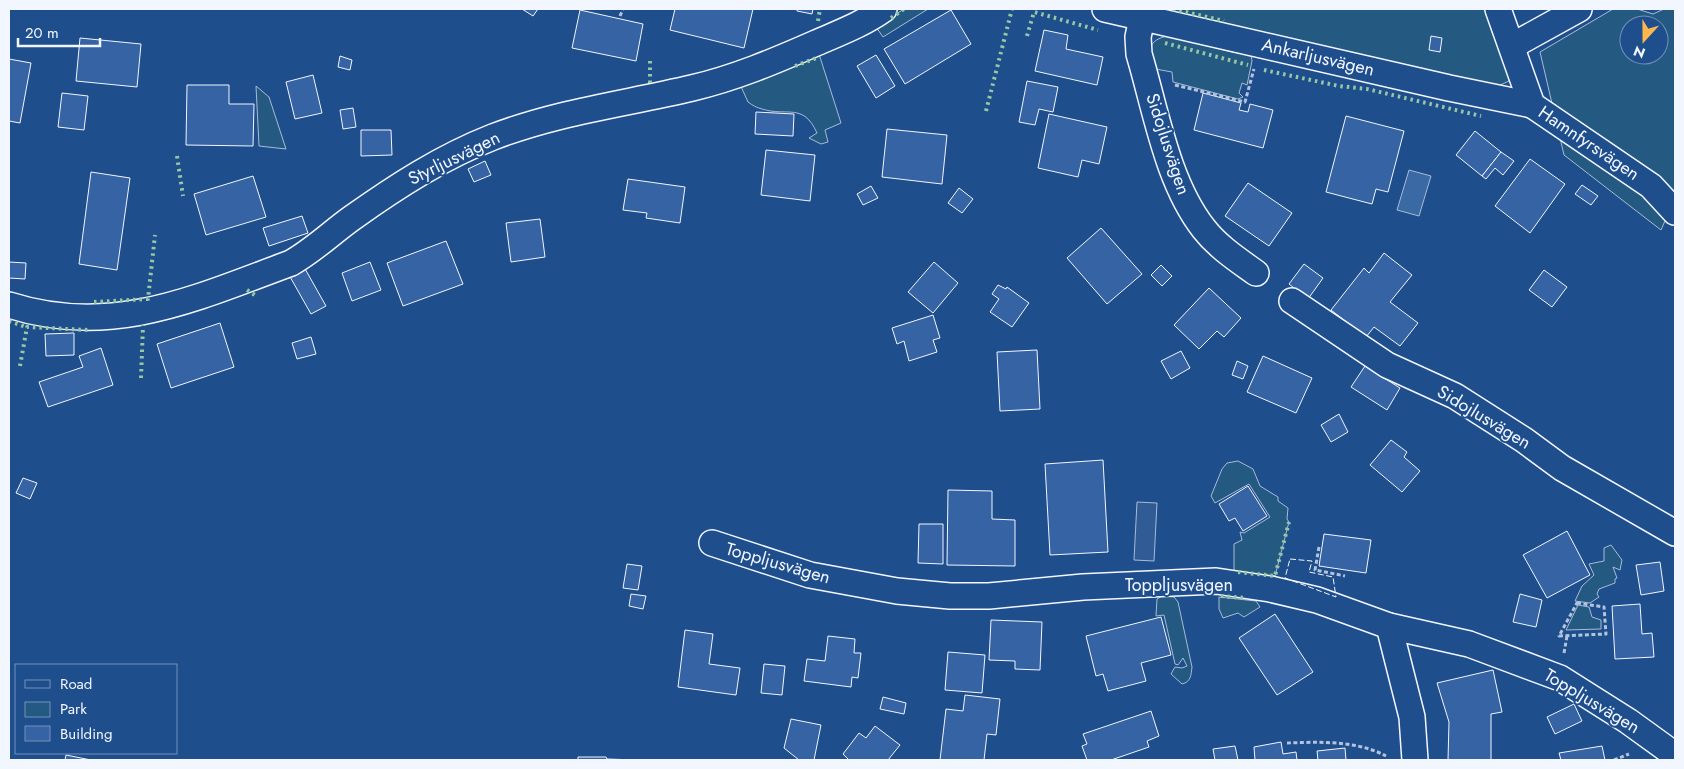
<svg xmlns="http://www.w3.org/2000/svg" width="1684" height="769" viewBox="0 0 1684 769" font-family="Jost,sans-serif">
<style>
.green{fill:#245a82;stroke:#a8bbd7;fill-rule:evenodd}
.parking{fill:#305b95;stroke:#a8bbd7}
.water{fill:#3b69a3;stroke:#a8bbd7}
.building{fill:#3563a3;stroke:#f2f6ff}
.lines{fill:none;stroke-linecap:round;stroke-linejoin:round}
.street-casing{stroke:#f2f6ff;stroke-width:28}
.path{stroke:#b3c4dc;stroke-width:3;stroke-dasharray:4 2.5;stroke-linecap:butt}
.street{stroke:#1f4e8c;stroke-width:25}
.hedge{stroke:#97c8a6;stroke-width:4;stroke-dasharray:2.5 4;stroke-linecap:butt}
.fence{stroke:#f2f6ff;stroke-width:1;stroke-dasharray:6 2.5;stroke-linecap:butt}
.labels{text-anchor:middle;stroke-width:4;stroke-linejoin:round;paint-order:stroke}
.street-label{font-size:18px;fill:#f2f6ff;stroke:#1f4e8c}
</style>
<rect width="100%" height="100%" fill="#1f4e8c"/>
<g class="green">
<polygon points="904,9 928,9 883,37 876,27"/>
<polygon points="1163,9 1485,9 1510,77 1509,81 1496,87"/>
<path d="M1613 9H1637L1653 14 1664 9H1675V198L1661 230 1564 155 1540 52ZM1629 25H1659V55H1629Z"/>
<path d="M1172 35C1198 42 1224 52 1251 55L1252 61 1247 85 1242 83 1239 93 1243 97 1238 99 1173 82 1172 72 1150 68C1148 47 1149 39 1172 35Z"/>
<path d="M819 54 841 123 825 130 828 142 821 144 809 138 817 133C803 102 787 117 762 109 757 108 752 105 748 102L739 82Z"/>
<polygon points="256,86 269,97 286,149 259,146"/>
<polygon points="1238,461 1253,469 1260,486 1278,497 1278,501 1288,508 1287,519 1289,522 1275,576 1234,571 1234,544 1242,540 1240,532 1244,533 1270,517 1249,484 1215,503 1211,496 1222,469 1227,463"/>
<polygon points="1611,545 1622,560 1620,570 1613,567 1617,578 1615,579 1615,583 1599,589 1597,594 1599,597 1590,603 1575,601 1582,586 1594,575 1589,564 1604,561 1604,548"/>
<path d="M1162 596 1174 597 1178 602 1192 667C1191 675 1191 682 1182 684L1171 674 1175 667 1182 668 1187 666 1183 658 1178 665 1175 664 1164 615 1156 616 1157 599Z"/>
<polygon points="1219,597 1256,601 1260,607 1244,617 1238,613 1223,618 1219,609"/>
<polygon points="1578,605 1589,607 1592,617 1601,620 1601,629 1566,630"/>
</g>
<polygon class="parking" points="1137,502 1157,503 1154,561 1134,560"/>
<polygon class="water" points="1409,170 1431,176 1419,216 1397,210"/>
<g class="building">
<polygon points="522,9 538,9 533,16"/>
<polygon points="675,9 753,9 744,48 670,30"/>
<polygon points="797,9 813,9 812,14 797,11"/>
<polygon points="580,10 643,24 636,61 572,48"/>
<polygon points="951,10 971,44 905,84 884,49"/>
<polygon points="1044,30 1068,35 1066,49 1103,57 1097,85 1035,71"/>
<polygon points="1431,36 1442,38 1440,52 1429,50"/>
<polygon points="80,38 141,44 137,87 76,81"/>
<polygon points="876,55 895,86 876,98 857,66"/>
<polygon points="340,56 352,60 350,70 338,67"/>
<polygon points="9,59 31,63 20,123 9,121"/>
<polygon points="313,75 322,113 295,119 286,82"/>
<polygon points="1027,81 1058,87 1053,112 1039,109 1035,125 1019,122"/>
<polygon points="187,85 229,85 229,104 254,104 253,146 186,145"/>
<polygon points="62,93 88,96 84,130 58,127"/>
<polygon points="1203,93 1241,103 1239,110 1248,112 1250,104 1273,110 1263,148 1194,130"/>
<polygon points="353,108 356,127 343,129 340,110"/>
<polygon points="756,112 794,114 793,136 755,134"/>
<polygon points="1049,114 1107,127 1099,164 1082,160 1078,177 1038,168"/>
<polygon points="1346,116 1404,131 1388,192 1376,189 1372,204 1326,192"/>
<polygon points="887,129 947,135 942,184 882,177"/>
<polygon points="361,130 391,130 392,155 361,156"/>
<polygon points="1475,131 1501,152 1482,176 1456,155"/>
<polygon points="766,150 815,155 810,201 761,195"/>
<polygon points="1501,152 1514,161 1503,175 1495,168 1486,179 1482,176"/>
<polygon points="1530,159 1565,184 1530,233 1495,206"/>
<polygon points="485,161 491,175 474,182 468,169"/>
<polygon points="91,172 130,178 117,270 79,264"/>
<polygon points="253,176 266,217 206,235 194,194"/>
<polygon points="628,179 685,187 680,223 646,218 647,213 623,210"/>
<polygon points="1248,183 1292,213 1269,246 1225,216"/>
<polygon points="1582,185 1598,196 1591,205 1575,194"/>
<polygon points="871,186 878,198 863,205 857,194"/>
<polygon points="959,188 973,199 962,213 948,203"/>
<polygon points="302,216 308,233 269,246 263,228"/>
<polygon points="540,219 545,257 511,262 506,223"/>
<polygon points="1101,228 1142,274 1107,304 1067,258"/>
<polygon points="446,241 463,284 403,306 387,263"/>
<polygon points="1384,253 1412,275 1390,302 1418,323 1400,346 1374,327 1366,337 1331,310 1364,268 1369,273"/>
<polygon points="9,262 26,263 25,279 9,278"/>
<polygon points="370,262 381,290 352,301 342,273"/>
<polygon points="934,262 958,283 933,313 908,292"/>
<polygon points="1304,264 1323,278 1308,299 1289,284"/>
<polygon points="1161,265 1172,276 1162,286 1151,275"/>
<polygon points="304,267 326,306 311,314 289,275"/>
<polygon points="1544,270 1567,287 1552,307 1529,290"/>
<polygon points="998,285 1006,289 1007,287 1029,303 1012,327 990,312 999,299 992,294"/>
<polygon points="1209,288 1241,318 1224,337 1217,331 1199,349 1174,325"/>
<polygon points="933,315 940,338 933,340 937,352 909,361 904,341 897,344 892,328"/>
<polygon points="220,323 234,367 171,388 157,344"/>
<polygon points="74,333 74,355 46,356 45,334"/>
<polygon points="311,337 316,354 297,359 292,343"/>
<polygon points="101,348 113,385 48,407 39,382 83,367 79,356"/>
<polygon points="1037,350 1040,409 1000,411 997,352"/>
<polygon points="1181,351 1190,368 1171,379 1161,361"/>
<polygon points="1263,356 1312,378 1296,413 1247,392"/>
<polygon points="1237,361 1248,366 1243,379 1232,375"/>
<polygon points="1365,366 1400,388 1387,410 1351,387"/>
<polygon points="1339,414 1348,432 1331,442 1321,425"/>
<polygon points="1391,440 1407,452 1404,457 1420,471 1402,492 1370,465"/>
<polygon points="1103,460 1108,552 1050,555 1045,464"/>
<polygon points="23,478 37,483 30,499 16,493"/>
<polygon points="1248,486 1267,516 1243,531 1235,518 1229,521 1219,504"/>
<polygon points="948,490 992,491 992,519 1015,520 1015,566 947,565"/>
<polygon points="919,524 943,524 943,564 918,563"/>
<polygon points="1567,531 1590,575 1547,598 1523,555"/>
<polygon points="1324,534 1371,540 1366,573 1319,566"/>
<polygon points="1660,562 1664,591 1641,595 1636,565"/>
<polygon points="627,564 642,566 638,590 623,588"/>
<polygon points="631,594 646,596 643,609 629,606"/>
<polygon points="1520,594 1542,600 1536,627 1513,622"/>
<polygon points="1640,604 1642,634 1652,633 1654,657 1615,659 1612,606"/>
<polygon points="1275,614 1313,672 1277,695 1239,638"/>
<polygon points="1161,617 1171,655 1141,663 1146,681 1108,691 1103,674 1096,676 1086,636"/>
<polygon points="991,620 1042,622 1040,670 1015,669 1015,661 989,660"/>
<polygon points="685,630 713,634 709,664 740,668 736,695 678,687"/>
<polygon points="828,636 855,639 854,653 861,653 858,678 852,677 851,687 804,681 807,659 825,661"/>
<polygon points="948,652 985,655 982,693 945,690"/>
<polygon points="764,664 785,666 782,695 761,693"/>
<polygon points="1493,670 1502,712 1491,714 1491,760 1448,760 1449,722 1437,683"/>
<polygon points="965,695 1000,699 996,735 987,734 984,760 940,760 946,709 963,711"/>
<polygon points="883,697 906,703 904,714 880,709"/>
<polygon points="1574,704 1582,721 1555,734 1547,717"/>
<polygon points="1151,711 1159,736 1147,741 1149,747 1111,760 1087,760 1082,746 1087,744 1083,734"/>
<polygon points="791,719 821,725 814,760 799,760 784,748"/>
<polygon points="875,726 900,745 888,760 849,760 843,754 859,733 866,738"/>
<polygon points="1281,742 1283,754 1296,752 1297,760 1255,760 1254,747"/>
<polygon points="1235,746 1238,760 1215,760 1213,749"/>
<polygon points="1602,746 1605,760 1561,760 1559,753"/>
<polygon points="1345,748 1346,760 1318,760 1317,751"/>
<polygon points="66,755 91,760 65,760"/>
<polygon points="578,757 606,757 607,759 637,760 578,760"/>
</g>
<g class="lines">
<defs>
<g id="street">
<polyline points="1105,9 1449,88 1532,105"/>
<polyline points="1498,9 1532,105 1651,186 1675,212"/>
<path d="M1142 18 1138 37 1139 54C1156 111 1167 182 1204 229 1218 247 1238 260 1256 273"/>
<polyline points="1512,46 1579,9"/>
<polyline points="1292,301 1387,365 1455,396 1524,440 1562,468 1675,533"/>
<path d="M9 305C112 338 196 298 291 263 314 250 331 233 352 218 397 186 442 157 493 137 558 112 624 104 692 88 735 78 775 61 816 43 839 33 863 24 884 9"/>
<polyline points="712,543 810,575 897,591 950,596 989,596 1083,587 1216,581 1270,589 1317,600 1389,626 1469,644 1560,678 1628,721 1675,755"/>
<polyline points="1389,626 1412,717 1415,760"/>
</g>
</defs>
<use href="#street" class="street-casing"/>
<g class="path">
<polyline points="620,16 623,9"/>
<polyline points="1175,85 1245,102 1254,69"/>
<polyline points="1319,547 1315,570 1345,576"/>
<polygon points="1577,603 1604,607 1606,634 1559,636"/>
<polyline points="1564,653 1567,636"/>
<path d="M1287 743C1319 742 1356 740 1386 756"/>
<polyline points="1614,760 1629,754"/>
</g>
<use href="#street" class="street"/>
<g class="hedge">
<polyline points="1173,9 1224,21"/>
<polyline points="891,18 904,9"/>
<polyline points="818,21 820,9"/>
<polyline points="1027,36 1034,12 1098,30"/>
<polyline points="1165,43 1248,65"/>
<polyline points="795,66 819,57"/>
<polyline points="1264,70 1339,86 1367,89 1481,116"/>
<polyline points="650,83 650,58"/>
<polyline points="986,111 1012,9"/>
<polyline points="177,156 183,196"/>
<polyline points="247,290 258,297"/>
<polyline points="94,302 148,299 155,235"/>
<polyline points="9,321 26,327"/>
<polyline points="20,366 27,327 88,330"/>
<polyline points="141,378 143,325"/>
<polyline points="1238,572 1275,576 1289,522"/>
<polyline points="1221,596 1246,598"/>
</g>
<polygon class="fence" points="1290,559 1312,561 1309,572 1333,577 1336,597 1285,578"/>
</g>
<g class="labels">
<g class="street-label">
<text transform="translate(1318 57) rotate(13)" y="6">Ankarljusvägen</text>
<text transform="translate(1589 143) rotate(34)" y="6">Hamnfyrsvägen</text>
<text transform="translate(1168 144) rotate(72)" y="6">Sidojlusvägen</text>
<text transform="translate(454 158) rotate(-26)" y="6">Styrljusvägen</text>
<text transform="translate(1484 417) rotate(31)" y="6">Sidojlusvägen</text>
<text transform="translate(778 563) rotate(16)" y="6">Toppljusvägen</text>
<text x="1179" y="591">Toppljusvägen</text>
<text transform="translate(1592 701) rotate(31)" y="6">Toppljusvägen</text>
</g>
</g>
<rect width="1684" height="769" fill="none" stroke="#f2f6ff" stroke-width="20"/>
<rect x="15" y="664" width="162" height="90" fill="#1f4e8c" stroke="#7391ba"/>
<rect x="25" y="680" width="25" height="8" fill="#1f4e8c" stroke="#7391ba"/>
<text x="60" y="689" font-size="15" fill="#f2f6ff">Road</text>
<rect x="25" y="702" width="25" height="15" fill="#245a82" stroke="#7391ba"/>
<text x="60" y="714" font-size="15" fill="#f2f6ff">Park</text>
<rect x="25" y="726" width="25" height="15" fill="#3563a3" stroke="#7391ba"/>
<text x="60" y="739" font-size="15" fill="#f2f6ff">Building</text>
<g transform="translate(1644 40) rotate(201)"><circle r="24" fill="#1f4e8c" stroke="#7391ba"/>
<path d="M0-4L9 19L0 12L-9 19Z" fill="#ffb74d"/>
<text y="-8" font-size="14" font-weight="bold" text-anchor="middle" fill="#f2f6ff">N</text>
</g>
<path d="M18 38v8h82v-8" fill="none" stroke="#f2f6ff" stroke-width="2.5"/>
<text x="25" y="38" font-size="15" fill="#f2f6ff" stroke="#1f4e8c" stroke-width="4" paint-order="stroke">20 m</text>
</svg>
